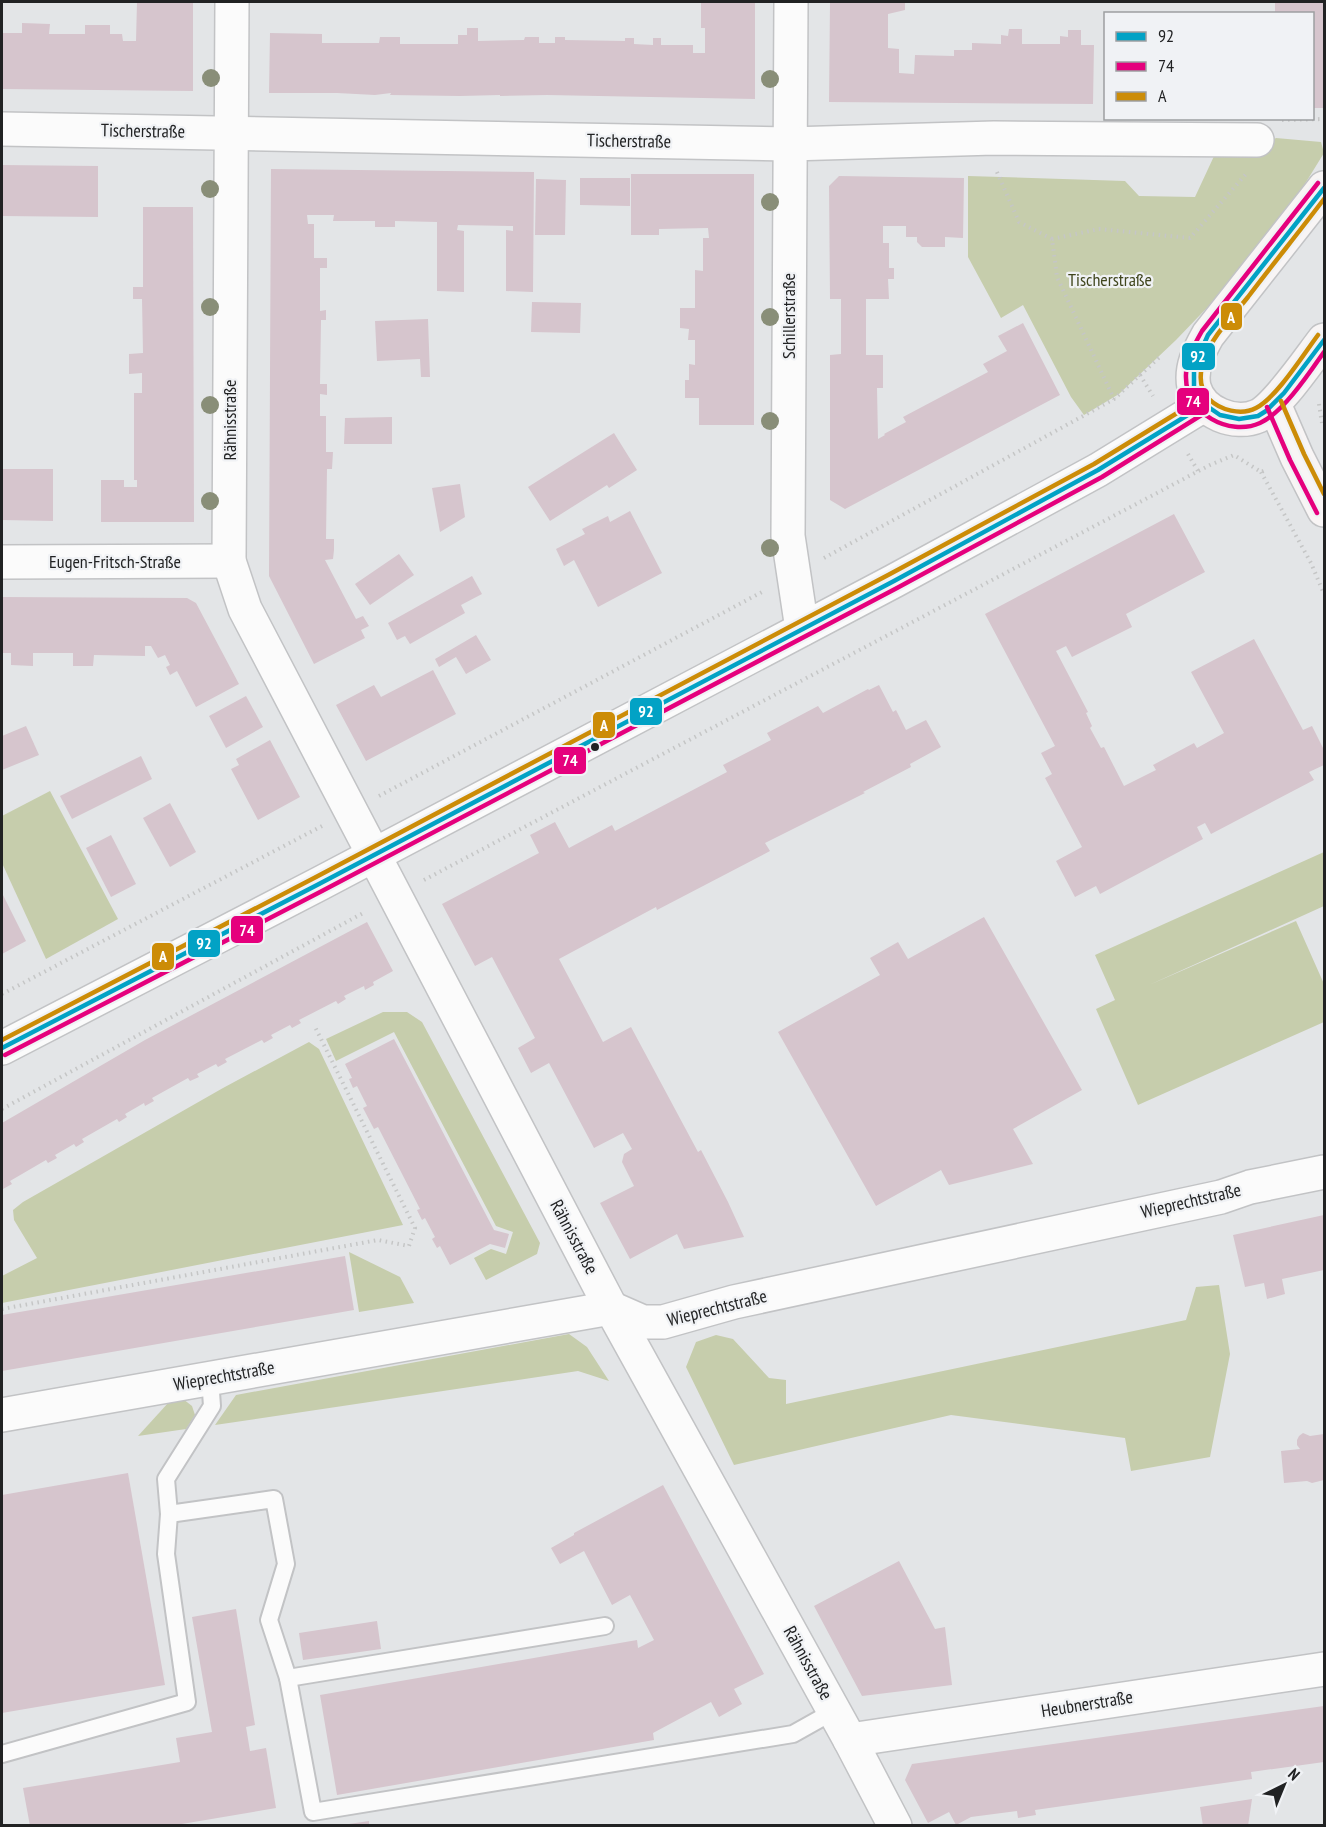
<svg xmlns="http://www.w3.org/2000/svg" width="1326" height="1827" viewBox="0 0 1326 1827" font-family="'PT Sans Narrow',sans-serif">
<style>
.green{fill:#c6cdac}
.building{fill:#d6c5cd}
.lines{fill:none;stroke-linecap:round;stroke-linejoin:round}
.service-casing{stroke:#c2c3c5;stroke-width:20}
.minor-casing{stroke:#c2c3c5;stroke-width:36}
.tertiary-casing{stroke:#c2c3c5;stroke-width:36}
.secondary-casing{stroke:#c2c3c5;stroke-width:36}
.path{stroke:#c5c6c6;stroke-width:4;stroke-dasharray:1.5 4.5;stroke-linecap:butt}
.service{stroke:#fbfbfb;stroke-width:16}
.minor{stroke:#fbfbfb;stroke-width:33}
.tertiary{stroke:#fbfbfb;stroke-width:33}
.secondary{stroke:#f8f5f5;stroke-width:33}
.bus-1-casing{stroke:#f0f2f5;stroke-width:9}
.bus-2-casing{stroke:#f0f2f5;stroke-width:9}
.bus-3-casing{stroke:#f0f2f5;stroke-width:9}
.bus-1{stroke:#02a2c5;stroke-width:4.5}
.bus-2{stroke:#e5007d;stroke-width:4.5}
.bus-3{stroke:#cc8c07;stroke-width:4.5}
.tree{fill:#898e78}
.bus-dot{fill:#212223;stroke:#f0f2f5;stroke-width:2}
.labels{text-anchor:middle;stroke-width:4.5;stroke-linejoin:round;paint-order:stroke}
.street-label{font-size:18px;fill:#212223;stroke:#f0f2f5}
.park-label{font-size:18px;fill:#40461e;stroke:#f0f2f5}
.line-badge{stroke:#f0f2f5;stroke-width:2}
.badge-label{font-size:16px;text-anchor:middle;font-weight:bold;fill:#fff}
</style>
<rect width="100%" height="100%" fill="#e3e5e7"/>
<g class="green">
<polygon points="1276,138 1321,142 1324,153 1290,208 1226,288 1176,340 1119,394 1084,415 1071,397 1023,305 1001,318 968,257 968,176 1125,181 1139,196 1195,197 1215,154 1248,155"/>
<polygon points="50,791 118,919 46,959 2,863 2,816"/>
<polygon points="1324,852 1324,906 1149,985 1296,921 1324,984 1324,1022 1138,1105 1096,1009 1115,1000 1095,955"/>
<polygon points="383,1012 407,1012 422,1022 540,1243 537,1254 486,1280 474,1258 491,1249 506,1254 513,1232 496,1226 394,1032 336,1061 326,1039"/>
<polygon points="309,1042 319,1049 403,1225 2,1303 2,1276 37,1258 14,1220 13,1210 23,1202 223,1088"/>
<polygon points="349,1252 400,1277 414,1303 359,1312"/>
<polygon points="1219,1285 1230,1354 1210,1457 1131,1471 1125,1438 951,1415 734,1465 686,1367 696,1342 716,1335 733,1339 769,1378 786,1380 786,1404 1186,1320 1196,1287"/>
<polygon points="569,1334 587,1347 609,1381 578,1371 215,1425 236,1395"/>
<polygon points="183,1399 192,1406 195,1415 186,1429 138,1436 169,1402"/>
</g>
<g class="building">
<polygon points="137,2 193,2 193,91 2,89 2,33 22,33 22,23 50,24 49,34 85,34 85,25 110,25 110,34 122,34 123,41 136,41"/>
<polygon points="701,2 755,2 755,99 547,95 500,96 500,95 460,96 390,95 391,93 375,95 337,93 269,93 270,33 322,34 322,43 379,43 380,37 400,37 400,44 458,44 458,35 467,35 467,28 478,28 478,41 524,40 525,37 539,37 539,43 555,43 555,37 565,37 565,40 625,41 625,38 634,38 634,44 653,45 653,38 661,38 661,45 693,45 693,53 705,53 705,28 701,28"/>
<polygon points="830,2 905,2 905,10 888,14 888,48 899,49 899,73 914,74 915,55 954,56 954,50 972,50 972,43 1001,44 1001,35 1008,36 1009,29 1022,29 1022,44 1060,44 1060,36 1068,37 1068,30 1081,30 1081,45 1094,45 1093,104 829,102"/>
<polygon points="1275,2 1324,2 1324,108 1312,108 1312,14 1275,14"/>
<polygon points="2,165 98,166 98,217 2,216"/>
<polygon points="271,169 534,172 533,292 506,291 506,230 513,231 513,226 458,225 457,230 464,231 464,292 437,291 437,222 395,221 395,227 375,227 375,221 333,221 334,215 307,215 308,224 314,224 314,258 327,258 327,268 320,268 320,311 326,310 326,320 321,320 320,384 327,384 327,395 320,394 320,416 326,416 326,452 333,452 332,469 327,469 326,539 334,539 334,550 333,559 325,560 356,619 363,616 369,626 361,630 365,638 314,664 269,576"/>
<polygon points="631,174 754,174 754,425 699,425 699,398 685,398 685,380 689,380 689,364 695,365 695,340 688,340 689,329 680,328 680,308 695,308 695,270 703,271 703,238 709,238 708,228 659,229 659,235 631,235"/>
<polygon points="839,176 964,178 963,238 945,237 945,247 922,247 917,242 917,237 906,237 906,226 883,226 883,243 889,243 889,268 894,268 894,279 888,279 889,299 866,299 866,355 883,355 883,388 877,388 878,439 885,435 884,434 906,422 903,417 988,372 983,364 1007,351 998,336 1023,323 1060,395 845,509 830,500 830,355 841,354 841,299 830,299 829,186"/>
<polygon points="580,178 630,178 630,206 580,205"/>
<polygon points="536,179 566,180 565,235 535,235"/>
<polygon points="143,207 193,207 194,522 101,522 101,480 124,480 124,487 137,487 137,480 134,480 134,393 142,393 142,373 129,374 129,354 143,353 142,299 133,299 133,287 143,287"/>
<polygon points="532,302 581,303 580,333 531,332"/>
<polygon points="428,319 430,377 421,377 420,359 377,361 375,321"/>
<polygon points="392,417 392,444 344,444 345,418"/>
<polygon points="614,433 637,470 609,488 607,485 550,521 528,487"/>
<polygon points="2,469 53,469 53,521 2,520"/>
<polygon points="460,484 465,517 440,532 432,488"/>
<polygon points="630,511 662,573 598,607 574,560 564,566 556,549 585,534 582,529 608,516 610,522"/>
<polygon points="1174,514 1205,572 1126,614 1132,627 1072,657 1066,646 1056,651 1088,712 1086,713 1092,726 1090,728 1101,748 1104,747 1124,786 1156,770 1153,765 1194,743 1197,748 1224,733 1191,672 1254,639 1303,730 1312,726 1324,750 1324,765 1309,772 1314,780 1211,834 1205,823 1197,827 1203,839 1100,894 1096,886 1075,897 1056,861 1082,847 1045,778 1052,774 1041,753 1055,746 985,614"/>
<polygon points="399,554 414,575 370,605 355,584"/>
<polygon points="472,576 482,594 461,605 465,613 410,644 405,636 397,640 388,623"/>
<polygon points="2,597 187,598 196,603 239,684 196,707 177,671 170,675 166,667 170,665 165,655 158,658 151,646 145,646 145,656 94,655 93,666 73,666 73,653 33,653 33,666 11,665 11,653 2,653"/>
<polygon points="476,635 491,660 466,674 456,657 439,667 435,659"/>
<polygon points="433,670 456,714 366,761 336,705 374,685 381,697"/>
<polygon points="879,685 893,712 896,710 906,730 926,720 941,747 910,764 911,767 863,792 865,793 765,843 770,851 657,910 656,907 559,959 603,1042 631,1027 698,1152 701,1150 728,1202 744,1237 684,1249 677,1234 630,1259 600,1203 634,1186 622,1162 624,1154 632,1149 623,1133 594,1148 549,1063 531,1073 518,1048 535,1038 492,957 475,966 442,904 539,853 530,835 555,822 569,848 612,825 615,831 727,772 723,765 771,740 767,733 818,706 823,713 868,689 869,690"/>
<polygon points="246,696 263,727 226,748 209,716"/>
<polygon points="26,726 39,755 2,770 2,736"/>
<polygon points="270,740 300,797 258,820 231,769 239,765 236,759"/>
<polygon points="141,756 152,779 72,819 60,796"/>
<polygon points="170,803 196,852 170,867 143,818"/>
<polygon points="111,835 136,884 111,897 86,848"/>
<polygon points="2,893 26,941 2,954"/>
<polygon points="984,917 1082,1090 1013,1129 1033,1164 949,1185 941,1170 876,1206 778,1032 880,975 870,958 898,942 908,959"/>
<polygon points="367,922 393,971 373,982 374,985 365,990 364,986 344,996 346,999 338,1004 336,1001 299,1020 301,1023 292,1028 290,1025 271,1035 273,1038 264,1043 262,1040 225,1059 227,1062 218,1067 216,1064 197,1074 199,1077 190,1081 188,1078 152,1098 154,1101 145,1106 144,1103 125,1114 127,1117 119,1122 117,1119 82,1139 84,1142 76,1147 74,1144 55,1155 57,1158 48,1163 46,1160 10,1181 12,1184 3,1189 2,1186 2,1123 145,1040"/>
<polygon points="394,1039 494,1230 509,1234 505,1248 490,1244 450,1265 440,1246 437,1248 432,1239 435,1237 425,1218 422,1220 417,1210 420,1209 378,1127 374,1129 363,1108 367,1106 357,1086 353,1088 349,1079 352,1078 345,1064"/>
<polygon points="1324,1215 1324,1270 1282,1279 1285,1294 1267,1299 1264,1283 1245,1287 1233,1235"/>
<polygon points="345,1256 354,1310 2,1371 2,1315"/>
<polygon points="1303,1433 1310,1436 1324,1434 1324,1480 1312,1483 1307,1481 1284,1483 1281,1451 1300,1449 1297,1445 1297,1440 1299,1436"/>
<polygon points="128,1473 165,1685 2,1713 2,1495"/>
<polygon points="663,1485 764,1674 734,1689 742,1704 719,1717 711,1702 653,1733 654,1740 337,1795 320,1695 637,1640 638,1648 654,1640 630,1595 612,1605 584,1551 560,1564 551,1548 574,1535 574,1533"/>
<polygon points="899,1561 935,1629 945,1627 952,1685 862,1696 814,1606"/>
<polygon points="236,1609 255,1725 246,1727 250,1751 266,1748 276,1808 170,1826 30,1826 23,1788 180,1762 176,1738 212,1732 192,1617"/>
<polygon points="377,1621 381,1649 303,1660 299,1633"/>
<polygon points="1324,1706 1324,1762 1251,1772 1252,1779 1035,1810 1036,1815 1018,1818 1017,1811 971,1817 956,1825 949,1812 928,1823 905,1780 912,1764"/>
<polygon points="1252,1799 1248,1826 1203,1826 1200,1807"/>
<polygon points="369,1821 369,1826 349,1826 349,1824"/>
</g>
<g class="lines">
<defs>
<g id="service">
<polyline points="210,1378 212,1406 166,1479 169,1514 274,1499 286,1564 269,1620 288,1678"/>
<polyline points="605,1626 288,1678 313,1812 793,1734 834,1711"/>
<polyline points="2,1754 187,1702 166,1554 169,1514"/>
</g>
<g id="minor">
<polyline points="232,2 229,561 245,609 611,1308 850,1740 895,1826"/>
<polyline points="791,2 788,536 802,629"/>
<polyline points="2,129 790,144 994,138 1257,140"/>
<polyline points="2,562 229,561"/>
<polyline points="2,1415 611,1308 643,1322 663,1322 734,1302 1221,1197 1250,1187 1324,1172"/>
<polyline points="850,1740 1324,1669"/>
</g>
<polyline id="tertiary" points="2,1048 319,884 894,581 1098,470 1204,405"/>
<g id="secondary">
<path d="M1324 188 1208 335C1199 351 1190 368 1194 387 1201 413 1235 426 1258 416 1277 407 1310 358 1324 340"/>
<polyline points="1274,404 1297,457 1324,510"/>
</g>
</defs>
<use href="#service" class="service-casing"/>
<use href="#minor" class="minor-casing"/>
<use href="#tertiary" class="tertiary-casing"/>
<use href="#secondary" class="secondary-casing"/>
<g class="path">
<polyline points="1282,120 1324,119"/>
<polyline points="997,172 1019,222 1052,239 1057,277 1114,399"/>
<polyline points="1052,239 1099,229 1190,238 1246,174"/>
<polyline points="1140,375 1162,355"/>
<polyline points="1319,404 1322,423"/>
<polyline points="1188,454 1198,471"/>
<polyline points="1261,472 1311,563 1324,594"/>
<polyline points="824,558 1114,399 1140,375 1153,396"/>
<polyline points="379,796 762,592"/>
<polyline points="424,880 1210,465 1234,455 1261,472 1266,470"/>
<polyline points="2,994 322,826"/>
<polyline points="2,1109 365,912"/>
<polyline points="2,1309 378,1240 409,1246 415,1228 315,1027"/>
</g>
<use href="#service" class="service"/>
<use href="#minor" class="minor"/>
<use href="#tertiary" class="tertiary"/>
<use href="#secondary" class="secondary"/>
<defs>
<g id="bus-1">
<polyline points="1324,188 1208,335 1194,366 1194,387 1204,404 1220,415 1239,419 1258,416 1266,411 1284,393 1324,340"/>
<polyline points="2,1048 319,884 894,581 1098,470 1204,405"/>
</g>
<g id="bus-2">
<path d="M1318 183 1202 331C1194 345 1185 361 1186 378 1186 413 1229 437 1260 423 1283 413 1310 372 1324 352"/>
<polyline points="1267,407 1290,460 1317,513"/>
<polyline points="5,1055 322,891 897,588 1102,477 1208,411"/>
</g>
<g id="bus-3">
<path d="M1318 335C1303 355 1277 397 1256 408 1241 416 1220 410 1209 399 1199 388 1199 374 1204 360 1212 336 1232 317 1248 297 1273 264 1299 232 1324 199"/>
<polyline points="1281,401 1304,454 1324,494"/>
<polyline points="2,1040 316,877 890,574 1094,464 1200,399"/>
</g>
</defs>
<use href="#bus-1" class="bus-1-casing"/>
<use href="#bus-2" class="bus-2-casing"/>
<use href="#bus-3" class="bus-3-casing"/>
<use href="#bus-1" class="bus-1"/>
<use href="#bus-2" class="bus-2"/>
<use href="#bus-3" class="bus-3"/>
</g>
<g class="tree">
<circle cx="211" cy="78" r="9"/>
<circle cx="770" cy="79" r="9"/>
<circle cx="210" cy="189" r="9"/>
<circle cx="770" cy="202" r="9"/>
<circle cx="210" cy="307" r="9"/>
<circle cx="770" cy="317" r="9"/>
<circle cx="210" cy="405" r="9"/>
<circle cx="770" cy="421" r="9"/>
<circle cx="210" cy="501" r="9"/>
<circle cx="770" cy="548" r="9"/>
</g>
<circle class="bus-dot" cx="595" cy="747" r="5"/>
<g class="labels">
<g class="street-label">
<text transform="translate(143 131) rotate(1)" y="6">Tischerstraße</text>
<text transform="translate(629 141) rotate(1)" y="6">Tischerstraße</text>
<text transform="translate(789 316) rotate(-90)" y="6">Schillerstraße</text>
<text transform="translate(230 420) rotate(-90)" y="6">Rähnisstraße</text>
<text x="115" y="568">Eugen-Fritsch-Straße</text>
<text transform="translate(1191 1201) rotate(-13)" y="6">Wieprechtstraße</text>
<text transform="translate(574 1237) rotate(62)" y="6">Rähnisstraße</text>
<text transform="translate(717 1308) rotate(-14)" y="6">Wieprechtstraße</text>
<text transform="translate(224 1376) rotate(-10)" y="6">Wieprechtstraße</text>
<text transform="translate(808 1663) rotate(61)" y="6">Rähnisstraße</text>
<text transform="translate(1087 1704) rotate(-9)" y="6">Heubnerstraße</text>
</g>
<g class="park-label">
<text x="1110" y="286">Tischerstraße</text>
</g>
</g>
<g class="line-badge">
<rect x="1220" y="302" width="23" height="29" rx="6" fill="#cc8c07"/>
<rect x="1181" y="342" width="35" height="29" rx="6" fill="#02a2c5"/>
<rect x="1176" y="387" width="34" height="29" rx="6" fill="#e5007d"/>
<rect x="629" y="697" width="34" height="29" rx="6" fill="#02a2c5"/>
<rect x="592" y="711" width="24" height="28" rx="6" fill="#cc8c07"/>
<rect x="553" y="746" width="34" height="29" rx="6" fill="#e5007d"/>
<rect x="230" y="915" width="34" height="29" rx="6" fill="#e5007d"/>
<rect x="187" y="929" width="34" height="29" rx="6" fill="#02a2c5"/>
<rect x="151" y="942" width="24" height="29" rx="6" fill="#cc8c07"/>
</g>
<g class="badge-label">
<text x="1231" y="323">A</text>
<text x="1198" y="362">92</text>
<text x="1193" y="407">74</text>
<text x="646" y="717">92</text>
<text x="604" y="731">A</text>
<text x="570" y="766">74</text>
<text x="247" y="936">74</text>
<text x="204" y="949">92</text>
<text x="163" y="962">A</text>
</g>
<rect width="1326" height="1827" fill="none" stroke="#212223" stroke-width="6"/>
<rect x="1104" y="12" width="210" height="108" fill="#f0f2f5" stroke="#9d9fa1" stroke-width="1.5"/>
<rect x="1116" y="32" width="30" height="9" fill="#02a2c5" stroke="#9d9fa1" stroke-width="1.5"/>
<text x="1158" y="42" font-size="18" fill="#212223">92</text>
<rect x="1116" y="62" width="30" height="9" fill="#e5007d" stroke="#9d9fa1" stroke-width="1.5"/>
<text x="1158" y="72" font-size="18" fill="#212223">74</text>
<rect x="1116" y="92" width="30" height="9" fill="#cc8c07" stroke="#9d9fa1" stroke-width="1.5"/>
<text x="1158" y="102" font-size="18" fill="#212223">A</text>
<g transform="translate(1284 1785) rotate(43)" stroke="#f0f2f5" stroke-width="4.5" paint-order="stroke">
<path d="M0-4.5L10 22L0 15L-10 22Z" fill="#212223"/>
<text y="-9" font-size="16" font-weight="bold" text-anchor="middle" fill="#212223">N</text>
</g>
</svg>
